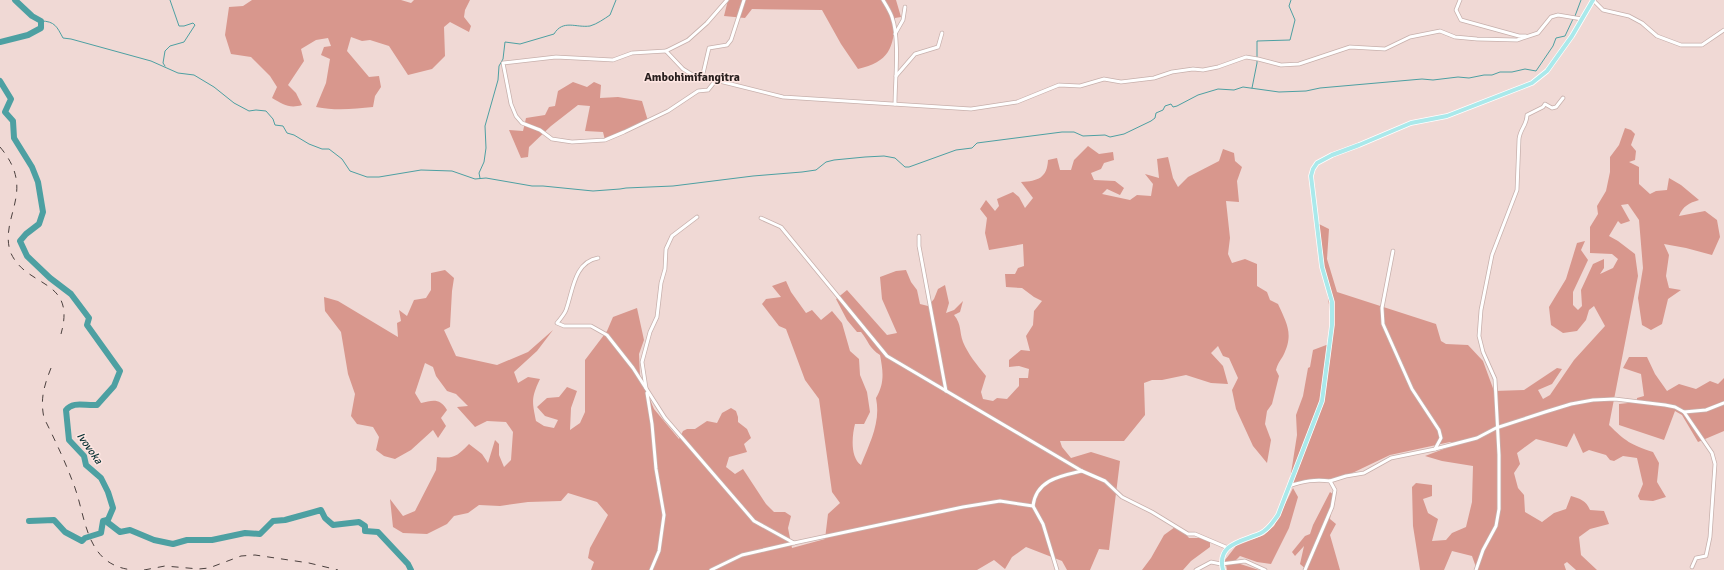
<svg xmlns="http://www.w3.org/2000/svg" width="1724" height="570" viewBox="0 0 1724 570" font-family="Signika,sans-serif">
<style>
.forest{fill:#d8978d}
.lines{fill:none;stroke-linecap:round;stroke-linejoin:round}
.stream{stroke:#4da0a2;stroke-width:1}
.river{stroke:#4da0a2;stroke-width:6}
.minor-casing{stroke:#c7b0ac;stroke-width:4.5}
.major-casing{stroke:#fff;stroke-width:5.5}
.minor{stroke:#fff;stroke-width:3}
.major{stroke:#aae9eb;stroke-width:4}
.rail{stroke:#4b403e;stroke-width:1;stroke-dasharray:7 7;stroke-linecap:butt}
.labels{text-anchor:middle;stroke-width:3;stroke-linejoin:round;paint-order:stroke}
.water-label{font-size:11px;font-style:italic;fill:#052f31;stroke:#fee6e2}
.quarter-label{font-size:12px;font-weight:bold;fill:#281f1e;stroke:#fee6e2}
</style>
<rect width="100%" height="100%" fill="#f0d9d5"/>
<g class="forest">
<path d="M252 0H401L411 3 414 0H470L465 10 464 17 471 26 469 32 450 22 444 27 445 56 432 69 408 75 389 46 370 40 362 41 351 37 347 51 369 77 379 76 381 87 375 96 373 107C354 109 336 111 316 107L326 83 330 59 321 55 324 47 331 46 328 38 316 40 301 49 304 61 288 85 296 93 302 105C289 109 283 104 272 98L277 87 270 76 251 57 231 54 225 35 229 7 243 6Z"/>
<path d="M728 0H896L901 17 895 18C894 48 889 62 858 69L841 44 822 10 752 9 745 18 724 16Z"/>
<polygon points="573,82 587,87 594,82 601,85 600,98 618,97 642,101 648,121 605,140 603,132 585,131 590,106 578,105 551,126 529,147 528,157 521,158 509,130 523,131 526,118 545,115 549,107 555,106 558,91"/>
<path d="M1625 128 1631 130 1635 134 1631 145 1636 151 1635 160 1629 162 1639 167V184L1650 194 1656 191 1667 190 1669 178 1681 185 1699 200C1689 203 1683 206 1679 216L1705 211 1717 220 1720 237 1712 255 1686 248 1664 244 1669 255 1666 276 1669 288 1681 290 1668 299 1662 324 1651 330 1642 325 1638 298 1643 268 1639 220 1628 204 1621 205 1630 221 1621 224 1618 221 1609 236 1618 241 1635 254 1638 276 1609 425C1625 441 1631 445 1653 452L1659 463 1657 482 1666 497 1653 501 1640 500 1638 496 1643 484 1637 458 1623 456 1614 461 1610 460 1606 455 1589 450 1583 453 1574 433 1567 447 1536 439 1517 453 1520 464 1514 473 1518 488 1524 495 1525 512 1542 522 1554 513 1566 509 1571 496C1580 499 1586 500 1590 510L1604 511 1609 524 1590 529 1579 537 1581 555 1597 570H1576L1567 562 1564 564 1566 570H1477L1472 556 1452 551 1444 570H1420L1413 526 1412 487 1416 483 1432 485V496L1423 499 1428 513 1438 519 1432 541 1446 540 1452 533 1466 527 1472 502 1473 466 1442 461 1425 456 1457 444 1450 442 1390 455 1346 476 1330 481H1305L1289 486 1297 435 1296 415 1303 396 1308 368 1310 367 1313 350 1329 344 1332 325 1317 223 1329 229 1327 259 1337 292 1436 324 1441 341 1446 344 1468 345 1483 361 1494 391 1524 390 1557 368 1562 369 1552 384 1538 390 1543 399 1550 395 1574 360 1605 326 1594 306 1589 310 1586 320 1577 331 1563 333 1551 325 1549 307 1566 279 1577 243 1585 241 1581 250 1588 260 1573 292V305L1578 310 1582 306 1581 290 1593 264 1604 259V268L1600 274 1613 268 1618 259 1612 254 1590 253V227L1598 214 1597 206 1606 191 1610 172V157L1619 145Z"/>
<path d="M1088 146 1099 154 1113 152 1114 160 1104 163 1101 169 1091 173 1094 180 1115 181 1124 188 1120 195 1107 189 1102 194 1130 200 1137 195 1151 196 1153 184 1145 174 1159 178 1157 159 1168 157 1173 178 1178 187 1188 177 1219 161 1223 149 1234 153 1235 161 1242 167 1237 181 1239 202 1226 201 1230 238 1228 254 1232 263 1245 259 1257 264V286L1267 292 1270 300 1278 304C1287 324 1294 334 1283 356 1280 361 1278 363 1276 370L1279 376 1272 404 1267 411 1265 424 1271 440 1267 463 1253 446 1236 409 1232 390 1238 378 1229 358 1223 356 1218 346 1211 353 1223 366 1228 384 1211 383 1186 375 1162 380H1152L1144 383 1145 415 1124 441H1060L1062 447 1071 458 1091 452 1120 461 1109 550 1099 549 1090 570H1067L1062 561 1026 547 1012 557 1005 569 994 560 977 570H591L594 562 588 558 590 548 608 515 597 502 568 493 561 501 528 502 500 506 479 505 468 513 454 516 447 524 427 534 403 533 393 527 390 499 403 516 415 511 436 470 437 457C455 459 457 456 469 444L482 454 488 463 495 440 499 444V455L504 467 511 460 513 432 506 422 487 421 475 427 457 407 468 406 456 394 447 391 436 376 433 367 425 363 415 393 421 403C433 400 440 398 447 410L441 418 446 426 438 438 433 430 411 450 395 459 384 456 376 450 379 437 373 427 357 424 351 416 355 394 348 374 341 332 325 311 324 297 338 301 398 337 397 323 401 321 399 310 407 316 414 300 426 298 431 290V273L445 270 454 278 452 291 450 327 444 330 456 356 497 365 528 352 553 330 537 351 514 372 518 383 528 377 540 379C531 398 532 401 536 421L544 426 554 428 558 420 545 416 537 407 547 398 559 397 567 387 577 391 571 408 570 430 580 423 585 412V360L607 331 613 317 637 308 644 340 639 354 640 376 654 409 679 439 683 431 687 429H695L707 421 717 423 722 413 731 408 736 411 738 417V422L747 429 751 438 744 444 747 452 729 457 726 467 735 474 743 469 766 504 774 512H785L791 516 788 528 792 548 825 539 828 514 840 503 832 492 819 399 805 380 786 329 779 326 762 304 766 299 781 297 772 286 786 281 791 292 806 313 812 310 821 320 832 311 842 323 850 351 859 359 860 375 867 392 870 412 864 424H855C852 436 850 457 861 465 870 442 881 422 876 398 885 383 883 371 880 355 869 348 869 342 861 332H857L847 320 836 299 847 290 887 335 897 333 882 299 880 277 896 271 906 270 911 282 917 290 920 304 928 306 934 299 938 289 945 285 949 303 946 313 954 310 963 301 960 312 954 315C962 325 959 331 963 342 968 354 977 365 986 376L981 392 983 399 993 401 997 398 1007 399 1019 386V378H1028L1029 369 1019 366 1009 367V360L1021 350 1030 351 1026 336 1033 325 1034 311 1042 301 1034 297 1022 288 1006 287 1005 274H1015L1018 268 1024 266 1023 244 989 250 985 233 987 218 980 209 986 200 995 211 999 206 997 199 1013 192 1019 197 1025 208 1033 198 1021 182C1038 181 1047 178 1048 160L1057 158 1060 170H1071L1074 160Z"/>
<polygon points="1629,357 1647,357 1655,374 1667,391 1679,384 1696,389 1710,381 1718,384 1724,378 1724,431 1698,442 1682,415 1675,411 1664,440 1619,425 1619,404 1637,402 1637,398 1644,396 1641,374 1623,368"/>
<polygon points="1293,488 1298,497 1289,528 1271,564 1257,562 1240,556 1234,562 1259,570 1227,570 1225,560 1236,546 1264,535 1274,526"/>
<polygon points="1330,492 1334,495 1330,519 1336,524 1330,535 1340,570 1307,570 1300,564 1304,546 1295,556 1292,552 1305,536 1310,534 1313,525"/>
<polygon points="1175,527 1185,533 1189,538 1202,538 1210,541 1210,547 1191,561 1183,570 1142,570 1151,558 1164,535"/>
</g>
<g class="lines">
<g class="stream">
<polyline points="1575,16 1581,0"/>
<path d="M41 21C55 21 57 27 63 38L71 39 151 61 178 73 194 75 214 87 234 103 249 111 256 110 266 111 273 119 275 125 283 126 287 133 294 135 309 144 322 149H329L342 159 350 171 367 177H379L421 170 452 171 475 179 486 178 532 186H543L593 191 620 189 626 188 673 186 753 176 802 172 816 170 826 162 834 160 865 157 884 156 895 158 905 167H909L956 150 972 148 977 143 1062 132H1074L1083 136 1105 135 1110 137 1124 134 1151 121 1155 118 1156 113 1163 110 1165 106 1171 104 1173 107 1177 106 1198 95 1218 89 1234 90 1243 87 1279 92 1306 91 1320 88 1422 79 1433 80 1458 77 1469 78 1484 75H1492L1500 72H1512L1525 69 1536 71 1553 46 1556 38 1565 36 1573 19"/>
<polyline points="165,66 163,63 165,51 170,46 184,42 195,25 193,23 184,26 179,26 170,0"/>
<polyline points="1252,88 1257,63 1257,41 1290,40 1295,20 1289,6 1291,0"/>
<path d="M480 178 479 173 484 162 486 148 485 126 498 80 499 66 503 59 505 42 520 44 554 34C563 19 576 28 590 26 597 24 604 19 610 15L616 0"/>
</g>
<g class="river">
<polyline points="0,42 28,35 41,28 41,21 32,16 15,0"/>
<path d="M0 81 11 99 5 112 13 121 14 138 32 167 38 182 43 212 39 224 26 234 20 241 27 256 50 278 71 294 89 318 87 325 120 371 114 386 97 405C85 406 73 401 66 410L69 440 84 456 86 465 101 478 108 492 113 508 107 522 120 532 130 530 154 540 173 544 187 540H212L245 533 260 534 273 521 285 520 321 510 325 518 333 525 359 522 365 526V531L378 532 408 564 411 570"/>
<polyline points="29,521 54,520 65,532 82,541 85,538 101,533 103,521 107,520"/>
</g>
<defs>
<g id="minor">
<polyline points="727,0 707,23 688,40 666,51 683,69 691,74 783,97 971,109 1017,102 1059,85 1080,86 1104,79 1121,82 1154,78 1172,72 1193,69 1203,70 1218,67 1246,57 1258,59 1281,65 1299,64 1350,47 1385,49 1410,37 1440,31 1455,37 1477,39 1517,40 1538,33 1551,17 1558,15 1582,19"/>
<path d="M883 0C886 5 890 11 892 17 900 40 895 80 895 104"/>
<polyline points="1460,0 1456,10 1461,20 1519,36 1526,36"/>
<polyline points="1593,0 1603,10 1629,16 1642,23 1657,36 1681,45 1702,45 1724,30"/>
<polyline points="895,34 903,20 905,7"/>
<polyline points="666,51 632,53 613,60 556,57 503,63 511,104 516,116 522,123 540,130 552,139 572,142 605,140 624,132 668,111 698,91 708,90 716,80"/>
<polyline points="896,76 915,54 938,47 942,33"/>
<polyline points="702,78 709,48 727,45 731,40 744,0"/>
<polyline points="761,218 781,227 887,356 1082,471 1105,481 1122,497 1152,512 1188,534 1195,534 1228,548"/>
<polyline points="919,236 919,246 946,391"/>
<path d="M598 258C574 262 573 291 566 310 564 315 560 319 557 323L564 326H591L607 335 633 368 665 418 754 521 794 543 963 507 1000 501 1033 506 1043 524 1057 570"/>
<polyline points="646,388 642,362 650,332 657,317 661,283 665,269 666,249 672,236 697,217"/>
<polyline points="647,393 652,424 656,469 664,515 659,551 651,570"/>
<polyline points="1684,412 1712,453 1715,464 1710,537 1706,556 1696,558 1692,567"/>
<polyline points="1435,449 1477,438 1496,428 1545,412 1571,404 1593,400 1615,399 1665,405 1675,407 1684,412 1706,410 1724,403"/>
<polyline points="1330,481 1346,476 1364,473 1391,458 1435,449 1441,438 1439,430 1412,389 1383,324 1382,308 1393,251"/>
<path d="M1289 486C1304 481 1315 479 1330 481L1335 490 1332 507 1305 570"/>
<path d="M1033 506C1036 480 1060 476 1082 471"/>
<polyline points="711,570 742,555 794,543"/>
<polyline points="1196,570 1211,562 1221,564 1245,561 1265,570"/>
<path d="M1476 570 1483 550 1496 526 1499 509V455L1495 379 1483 352 1479 336 1481 310 1492 255 1517 190 1519 139C1520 129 1527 125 1527 115L1543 107 1545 104 1552 108 1556 107 1563 98"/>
</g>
<path id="major" d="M1223 570C1216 543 1244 541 1261 533 1269 529 1273 522 1278 515L1322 401 1332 325V302L1322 267 1311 176 1313 169 1317 163 1332 155 1359 145 1411 123 1447 116 1532 83 1547 71 1572 36 1593 0"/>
</defs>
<use href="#minor" class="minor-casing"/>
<use href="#major" class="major-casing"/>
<use href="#minor" class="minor"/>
<use href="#major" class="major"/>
<g class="rail">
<path d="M0 147C37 191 0 215 10 251 25 289 77 277 61 334"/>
<path d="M51 368C44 386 40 399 44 418 54 438 64 459 72 480 87 515 83 565 133 570"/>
<polyline points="144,570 165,566 199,569 209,568 241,556 255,555 309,563 338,570"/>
</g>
</g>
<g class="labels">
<g class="water-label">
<text transform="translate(90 448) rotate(55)" y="4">Ivovoka</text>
</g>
<g class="quarter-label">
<text x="692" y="81">Ambohimifangitra</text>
</g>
</g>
</svg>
